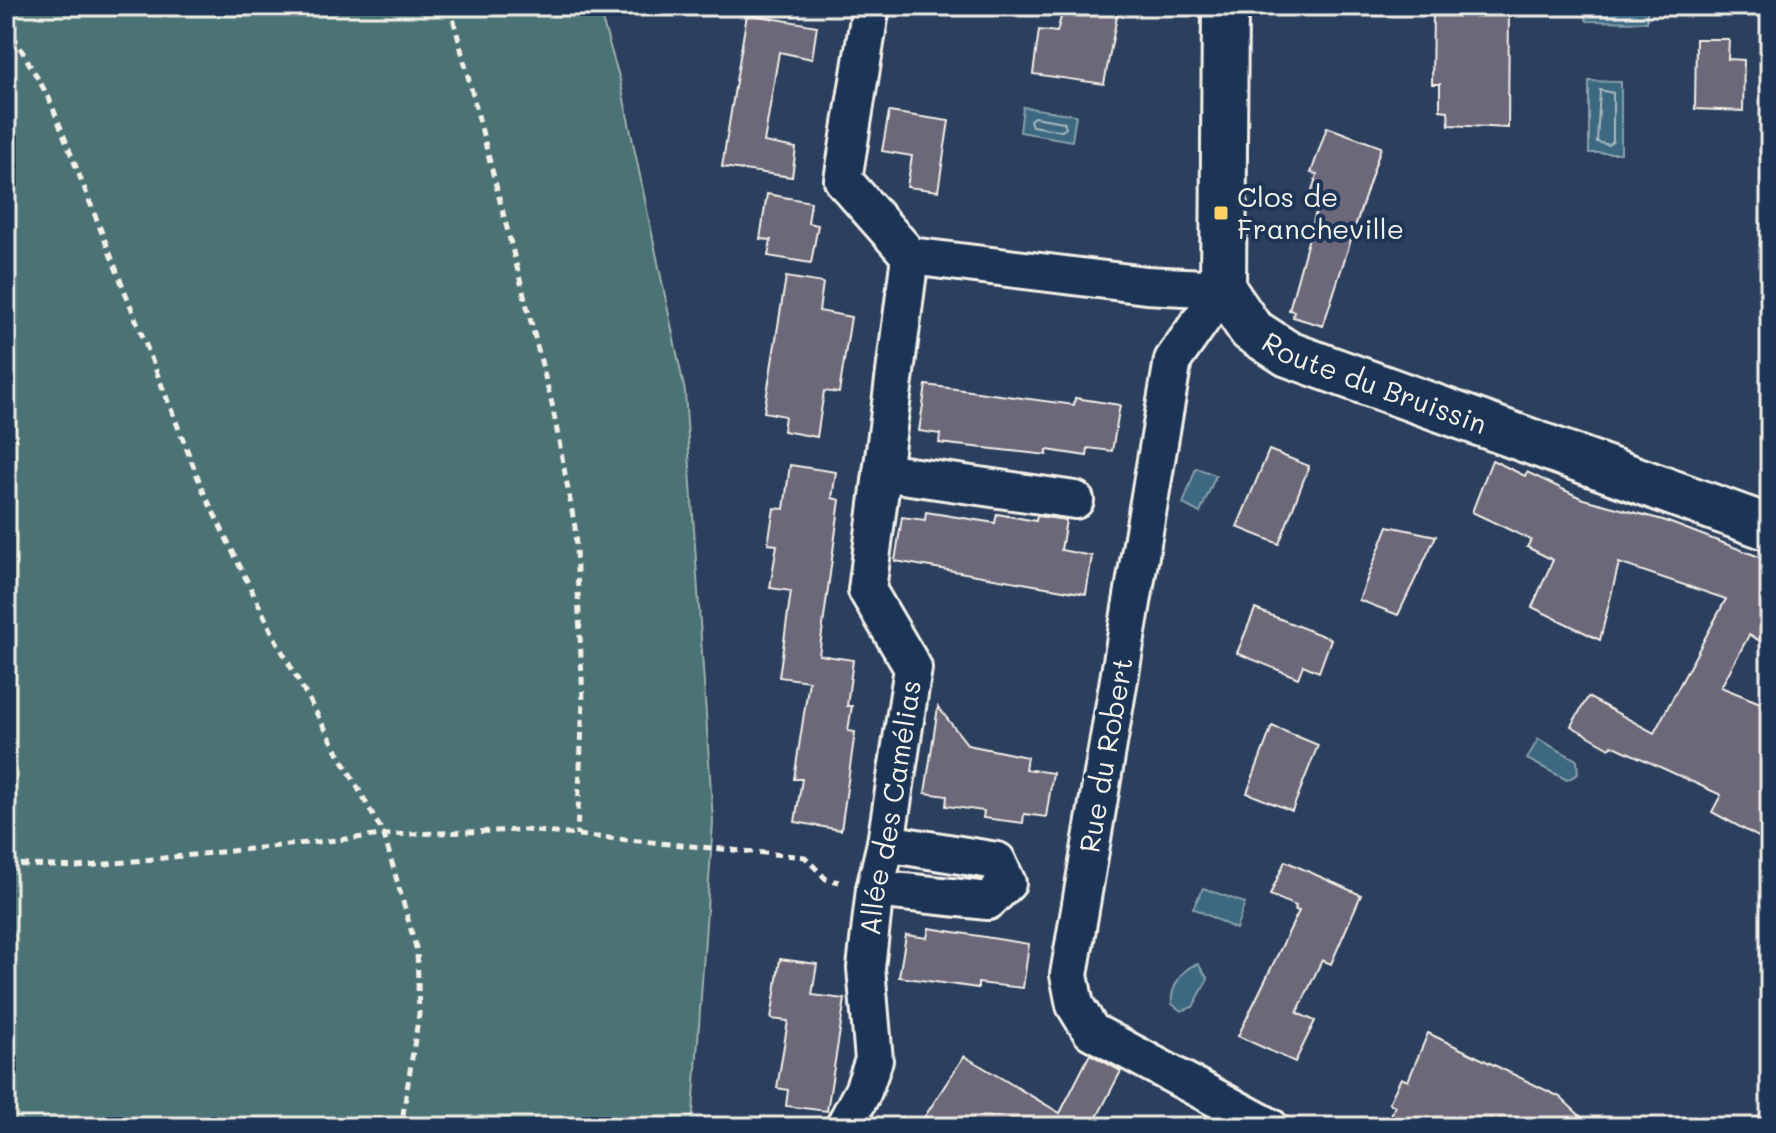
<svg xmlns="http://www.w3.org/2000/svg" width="1776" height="1133" viewBox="0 0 1776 1133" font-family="Mali,sans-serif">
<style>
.green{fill:#4b7275;stroke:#a0b2ae;stroke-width:2}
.water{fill:#3c6882;stroke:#869fab;stroke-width:2}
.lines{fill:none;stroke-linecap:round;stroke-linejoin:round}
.shore{stroke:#aababf;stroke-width:2}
.building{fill:#6c6779;stroke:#f4f1e8;stroke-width:2}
.minor-casing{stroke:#f4f1e8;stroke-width:42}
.tertiary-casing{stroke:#f4f1e8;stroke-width:50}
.path{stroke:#f4f1e8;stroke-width:5;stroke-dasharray:8 6;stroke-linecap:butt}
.minor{stroke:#1d3557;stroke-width:36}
.tertiary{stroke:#1d3557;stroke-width:44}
.poi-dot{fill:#ffd166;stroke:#1d3557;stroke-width:3}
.labels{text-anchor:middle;stroke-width:8;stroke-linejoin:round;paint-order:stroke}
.poi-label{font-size:28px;fill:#f4f1e8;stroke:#1d3557;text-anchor:start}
.street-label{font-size:28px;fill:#f4f1e8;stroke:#1d3557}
</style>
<rect width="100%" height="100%" fill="#2d3f5e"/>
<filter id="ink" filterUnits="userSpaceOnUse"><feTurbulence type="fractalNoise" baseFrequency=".0125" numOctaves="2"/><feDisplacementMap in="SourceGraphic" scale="16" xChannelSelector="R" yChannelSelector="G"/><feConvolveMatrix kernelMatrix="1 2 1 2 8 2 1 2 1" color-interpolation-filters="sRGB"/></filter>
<g filter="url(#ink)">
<polygon class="green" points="6,6 598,6 620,80 685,392 713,822 692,1127 6,1127"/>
<g class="water">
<polygon points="1580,6 1647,6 1647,22 1587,21"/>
<polygon points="1589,81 1621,82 1621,153 1589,153"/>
<polygon points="1023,107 1076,115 1072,141 1020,132"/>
<polygon points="1196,468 1216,475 1200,513 1183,504"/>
<polygon points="1538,739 1577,760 1578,774 1567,780 1527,759"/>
<polygon points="1203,888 1245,903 1236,929 1193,908"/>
<path d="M1198 964 1208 979 1193 1007 1181 1011 1172 1004C1170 989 1182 967 1198 964Z"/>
</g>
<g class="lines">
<g class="shore">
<polygon points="1600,90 1613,93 1613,141 1609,145 1597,142"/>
<polygon points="1034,117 1064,122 1066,128 1062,131 1032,126 1030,120"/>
</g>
</g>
<g class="building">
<polygon points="1064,6 1119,6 1104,84 1033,74 1039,30 1057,32"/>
<polygon points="1441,6 1509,6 1508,128 1449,125 1448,111 1440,110 1440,84 1432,84 1433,13 1441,12"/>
<polygon points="747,14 817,26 812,59 779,52 764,142 796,148 792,177 722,167"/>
<polygon points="1696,39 1729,39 1728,59 1744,60 1743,111 1695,109"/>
<polygon points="889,112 949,121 938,191 907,187 912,156 882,151"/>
<polygon points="1327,127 1381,147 1323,326 1293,317 1294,311 1289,310 1319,201 1310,198 1317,174 1311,173"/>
<polygon points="767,194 811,202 808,223 818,225 811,263 768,256 771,240 760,239"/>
<polygon points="786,277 823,283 819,311 851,317 839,393 824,391 817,437 783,431 785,416 764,412"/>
<polygon points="926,385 1074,405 1075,398 1120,405 1112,451 1088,448 1087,456 1047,450 1047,455 939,443 940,434 919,431"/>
<polygon points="1269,450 1309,466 1279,544 1237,527"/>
<polygon points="1492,460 1525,476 1527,472 1583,499 1663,520 1770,561 1770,646 1749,635 1721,687 1770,707 1770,823 1762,839 1712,812 1721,795 1612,745 1610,748 1571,726 1588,697 1654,733 1726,599 1619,563 1600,640 1532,607 1553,560 1527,547 1531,540 1472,512"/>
<polygon points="790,465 836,472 832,498 840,500 819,655 853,660 847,706 852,706 848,731 855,732 841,830 795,822 802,779 794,779 809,681 779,677 791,591 770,588 777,545 768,544 774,508 784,509"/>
<polygon points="926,512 995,523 997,514 1036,521 1037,516 1066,520 1061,550 1092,556 1086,594 895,561 902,517 925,520"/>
<polygon points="1388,526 1436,536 1398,615 1359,600"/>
<polygon points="1255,609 1331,639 1319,672 1303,665 1298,678 1237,653"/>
<polygon points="938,707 968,745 1027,757 1025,769 1053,773 1046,817 1024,814 1023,823 983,818 984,811 946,806 947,796 925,793"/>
<polygon points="1272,726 1318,745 1292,811 1247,793"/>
<polygon points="1285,861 1361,895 1331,964 1322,960 1297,1013 1315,1021 1295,1062 1238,1036 1299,911 1295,910 1296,906 1270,895"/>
<polygon points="929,928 1029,944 1023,988 978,983 978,988 899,977 906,935 927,938"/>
<polygon points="780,959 817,964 812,995 845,999 827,1111 786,1106 788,1090 777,1088 788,1021 771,1019"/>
<polygon points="1428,1033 1560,1097 1592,1127 1386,1127 1395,1106 1389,1103 1401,1078 1408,1081"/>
<polygon points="1090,1054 1121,1071 1092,1127 918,1127 964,1056 1060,1113"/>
</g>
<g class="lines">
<defs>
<g id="minor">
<polyline points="871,6 843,180 910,256"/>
<polyline points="1223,289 1173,360 1069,975 1075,1005 1091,1031 1270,1127"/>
<polyline points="882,472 1075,500"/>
<polyline points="875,889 988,901 1007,883 997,861 886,843"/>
<path id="s1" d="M844 1127 863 1091 874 1060 866 968 875 889 886 843 913 668 867 590 910 256 1146 285 1223 289"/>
</g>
<g id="tertiary">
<path id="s2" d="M1225 6 1223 289 1251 330 1288 354 1770 528"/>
</g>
</defs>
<use href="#minor" class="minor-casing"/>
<use href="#tertiary" class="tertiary-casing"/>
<g class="path">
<polyline points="450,6 552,404 575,527 583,700 577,835"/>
<polyline points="6,23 49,98 204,493 277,642 384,835 417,951 419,1014 401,1127"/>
<polyline points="6,864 77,867 384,835 525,830 805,857 826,879 839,882"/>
</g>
<use href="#minor" class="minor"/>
<use href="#tertiary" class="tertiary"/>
</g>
</g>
<rect class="poi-dot" x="1213" y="205" width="16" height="16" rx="4"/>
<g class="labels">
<g class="poi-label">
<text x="1237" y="207">Clos de<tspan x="1237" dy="32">Francheville</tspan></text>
</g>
<g class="street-label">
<text dy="10" stroke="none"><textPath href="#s2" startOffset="468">Route du Bruissin</textPath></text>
<text transform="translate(1106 755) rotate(-80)" y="10">Rue du Robert</text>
<text dy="10" stroke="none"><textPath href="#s1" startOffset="328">Allée des Camélias</textPath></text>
</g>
</g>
<rect width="1776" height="1133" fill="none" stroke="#1d3557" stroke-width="32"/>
<rect x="16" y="16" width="1744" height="1101" fill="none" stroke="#f4f1e8" stroke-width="3" filter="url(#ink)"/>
</svg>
